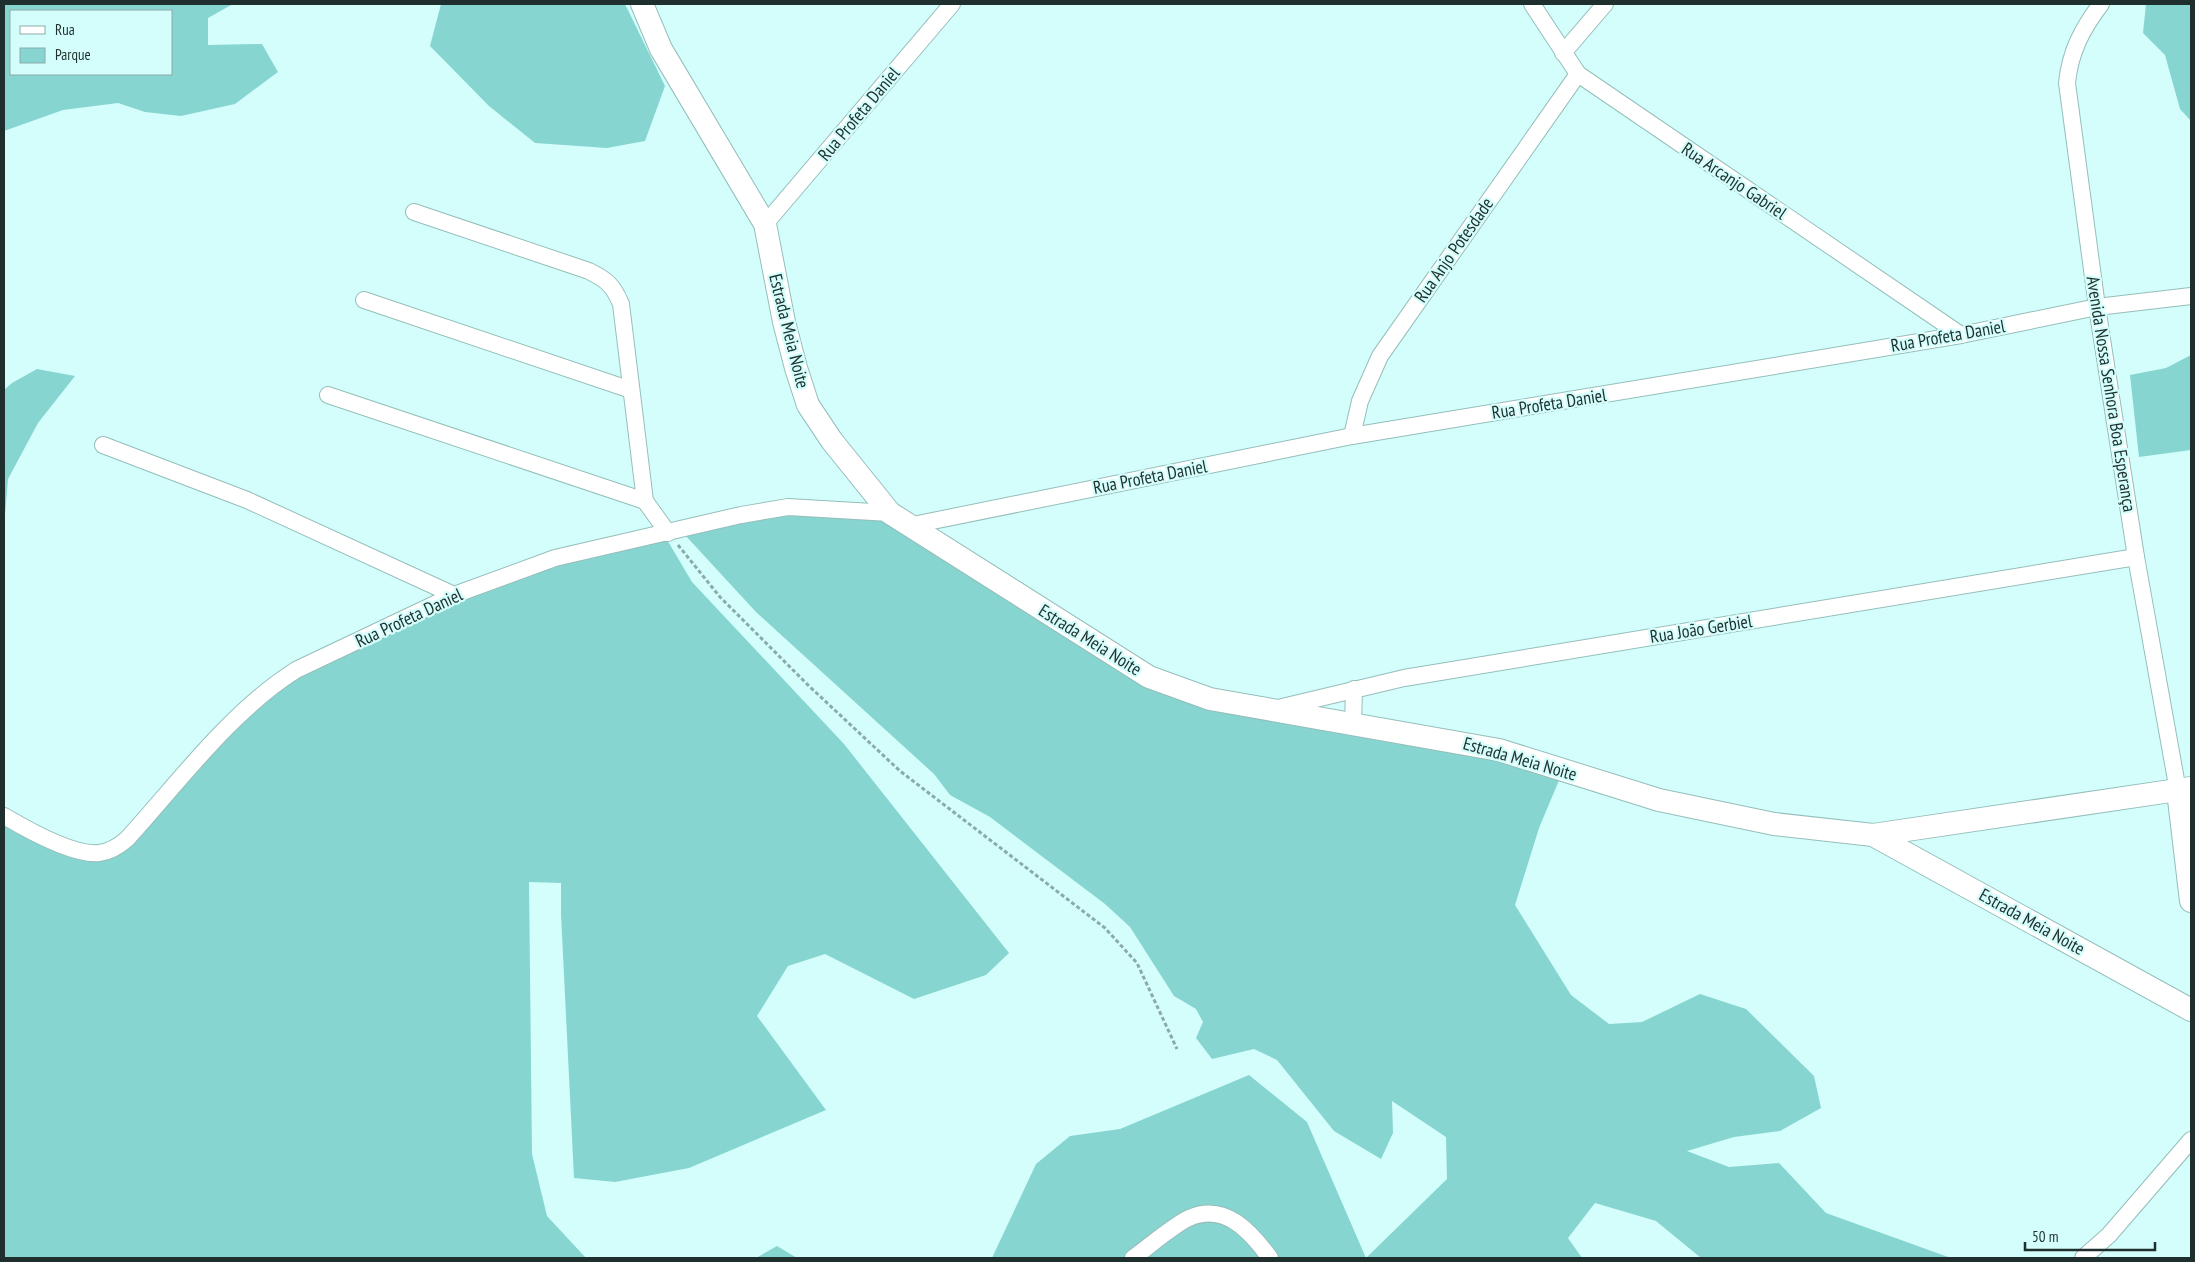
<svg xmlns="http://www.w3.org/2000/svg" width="2195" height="1262" viewBox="0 0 2195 1262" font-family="'PT Sans Narrow',sans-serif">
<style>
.green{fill:#87d5d0;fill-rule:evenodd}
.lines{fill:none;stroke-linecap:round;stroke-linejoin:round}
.street-casing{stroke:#95bebb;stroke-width:18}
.secondary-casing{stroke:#95bebb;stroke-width:24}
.path{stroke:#8baba8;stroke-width:3;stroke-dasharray:4 2.5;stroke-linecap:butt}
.street{stroke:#fff;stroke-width:16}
.secondary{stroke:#fff;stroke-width:22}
.labels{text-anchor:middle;stroke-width:4.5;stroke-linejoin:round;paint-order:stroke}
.street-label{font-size:18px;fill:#1e2f2d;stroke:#d4fefb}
</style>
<rect width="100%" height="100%" fill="#d4fefb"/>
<g class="green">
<path d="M4 4H233L208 18V45L262 44 278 72 235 104 181 116 145 112 118 103 63 110 4 131ZM171 11V74H11V11Z"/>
<polygon points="441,4 625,4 665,86 645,141 607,148 535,143 489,106 430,46"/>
<polygon points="2146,4 2191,4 2191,121 2180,109 2165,55 2143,33"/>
<polygon points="2191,355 2191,450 2139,457 2130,375 2166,368"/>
<polygon points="37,369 75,376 38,423 8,479 4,527 4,390 12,383"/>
<polygon points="793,512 890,519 1161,689 1464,746 1560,778 1539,828 1515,905 1571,995 1609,1024 1642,1022 1700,994 1746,1009 1814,1076 1821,1108 1780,1131 1734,1137 1687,1151 1729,1167 1779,1163 1826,1213 1951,1258 1701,1258 1656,1221 1595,1203 1568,1238 1582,1258 992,1258 1036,1164 1070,1136 1120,1129 1249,1075 1307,1122 1366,1258 1447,1179 1446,1137 1392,1101 1393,1133 1381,1159 1334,1131 1277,1060 1254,1049 1212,1059 1196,1038 1203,1022 1196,1009 1174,996 1130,927 1105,904 990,817 950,795 934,774 756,612 685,535"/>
<polygon points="666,538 692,582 844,744 1009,953 986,975 914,999 825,954 788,966 757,1016 826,1110 689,1168 615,1182 574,1178 561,914 561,883 529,882 532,1154 547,1216 586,1258 4,1258 4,819 69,850 124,845 279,682 507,578"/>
<polygon points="777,1246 797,1258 756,1258"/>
</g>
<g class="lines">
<defs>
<g id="street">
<polyline points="1532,4 1578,74 1961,335"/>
<path d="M2101 4C2082 29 2070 52 2067 83L2097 307 2136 557 2178 791"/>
<polyline points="1563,53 1605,4"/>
<path d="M414 212 589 271C607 280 613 285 621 304L645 501 668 533"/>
<polyline points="765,224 952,4"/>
<polyline points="364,300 631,390"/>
<polyline points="328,395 645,501"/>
<polyline points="1352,436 1360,401 1380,356 1578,74"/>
<polyline points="103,445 247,500 454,595"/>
<polyline points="908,526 1352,436 1961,335 2097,307 2191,296"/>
<polyline points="1278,708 1404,678 2136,557"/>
<polyline points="1353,725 1354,689"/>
<path d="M4 816C26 829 73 856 99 853 109 852 119 846 127 839 178 783 231 711 296 670L454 595 555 558 741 515 788 507 890 513"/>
<path d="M1133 1258C1147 1248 1175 1224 1189 1218 1225 1202 1251 1232 1270 1258"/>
<polyline points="2083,1258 2109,1235 2191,1140"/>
</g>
<g id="secondary">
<polyline points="642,4 661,49 765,224 784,322 796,368 808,405 832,441 890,513 1149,677 1210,699 1499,750 1659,800 1774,824 1873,835 2191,788"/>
<polyline points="2178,791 2191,901"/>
<polyline points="1873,835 2191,1010"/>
</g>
</defs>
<use href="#street" class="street-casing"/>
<use href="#secondary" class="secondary-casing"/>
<polyline class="path" points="678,545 720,597 809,686 900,771 1105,928 1137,963 1177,1049"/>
<use href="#street" class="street"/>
<use href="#secondary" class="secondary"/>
</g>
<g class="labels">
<g class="street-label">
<text transform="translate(859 114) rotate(-50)" y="6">Rua Profeta Daniel</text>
<text transform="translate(1734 181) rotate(34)" y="6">Rua Arcanjo Gabriel</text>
<text transform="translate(1454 250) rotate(-55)" y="6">Rua Anjo Potesdade</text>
<text transform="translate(789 331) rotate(76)" y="6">Estrada Meia Noite</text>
<text transform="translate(1948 336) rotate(-10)" y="6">Rua Profeta Daniel</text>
<text transform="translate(2111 394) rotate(81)" y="6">Avenida Nossa Senhora Boa Esperança</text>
<text transform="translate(1549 404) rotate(-9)" y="6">Rua Profeta Daniel</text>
<text transform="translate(1150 477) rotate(-11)" y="6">Rua Profeta Daniel</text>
<text transform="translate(409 618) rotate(-25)" y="6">Rua Profeta Daniel</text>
<text transform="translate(1701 629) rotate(-9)" y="6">Rua João Gerbiel</text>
<text transform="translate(1090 640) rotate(32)" y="6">Estrada Meia Noite</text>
<text transform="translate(1520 759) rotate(16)" y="6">Estrada Meia Noite</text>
<text transform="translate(2032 922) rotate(29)" y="6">Estrada Meia Noite</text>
</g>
</g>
<rect width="2195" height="1262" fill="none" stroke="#1e2f2d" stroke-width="10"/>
<rect x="10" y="10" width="162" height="65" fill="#d4fefb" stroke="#8baba9"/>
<rect x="20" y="26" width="25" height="8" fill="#ffffff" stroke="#8baba9"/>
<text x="55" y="35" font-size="15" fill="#1e2f2d">Rua</text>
<rect x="20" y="48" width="25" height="15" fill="#87d5d0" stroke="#8baba9"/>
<text x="55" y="60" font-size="15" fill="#1e2f2d">Parque</text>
<path d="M2025 1242v8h130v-8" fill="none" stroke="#1e2f2d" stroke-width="2.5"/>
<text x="2032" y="1242" font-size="15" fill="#1e2f2d" stroke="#d4fefb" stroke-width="4" paint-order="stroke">50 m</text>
</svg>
